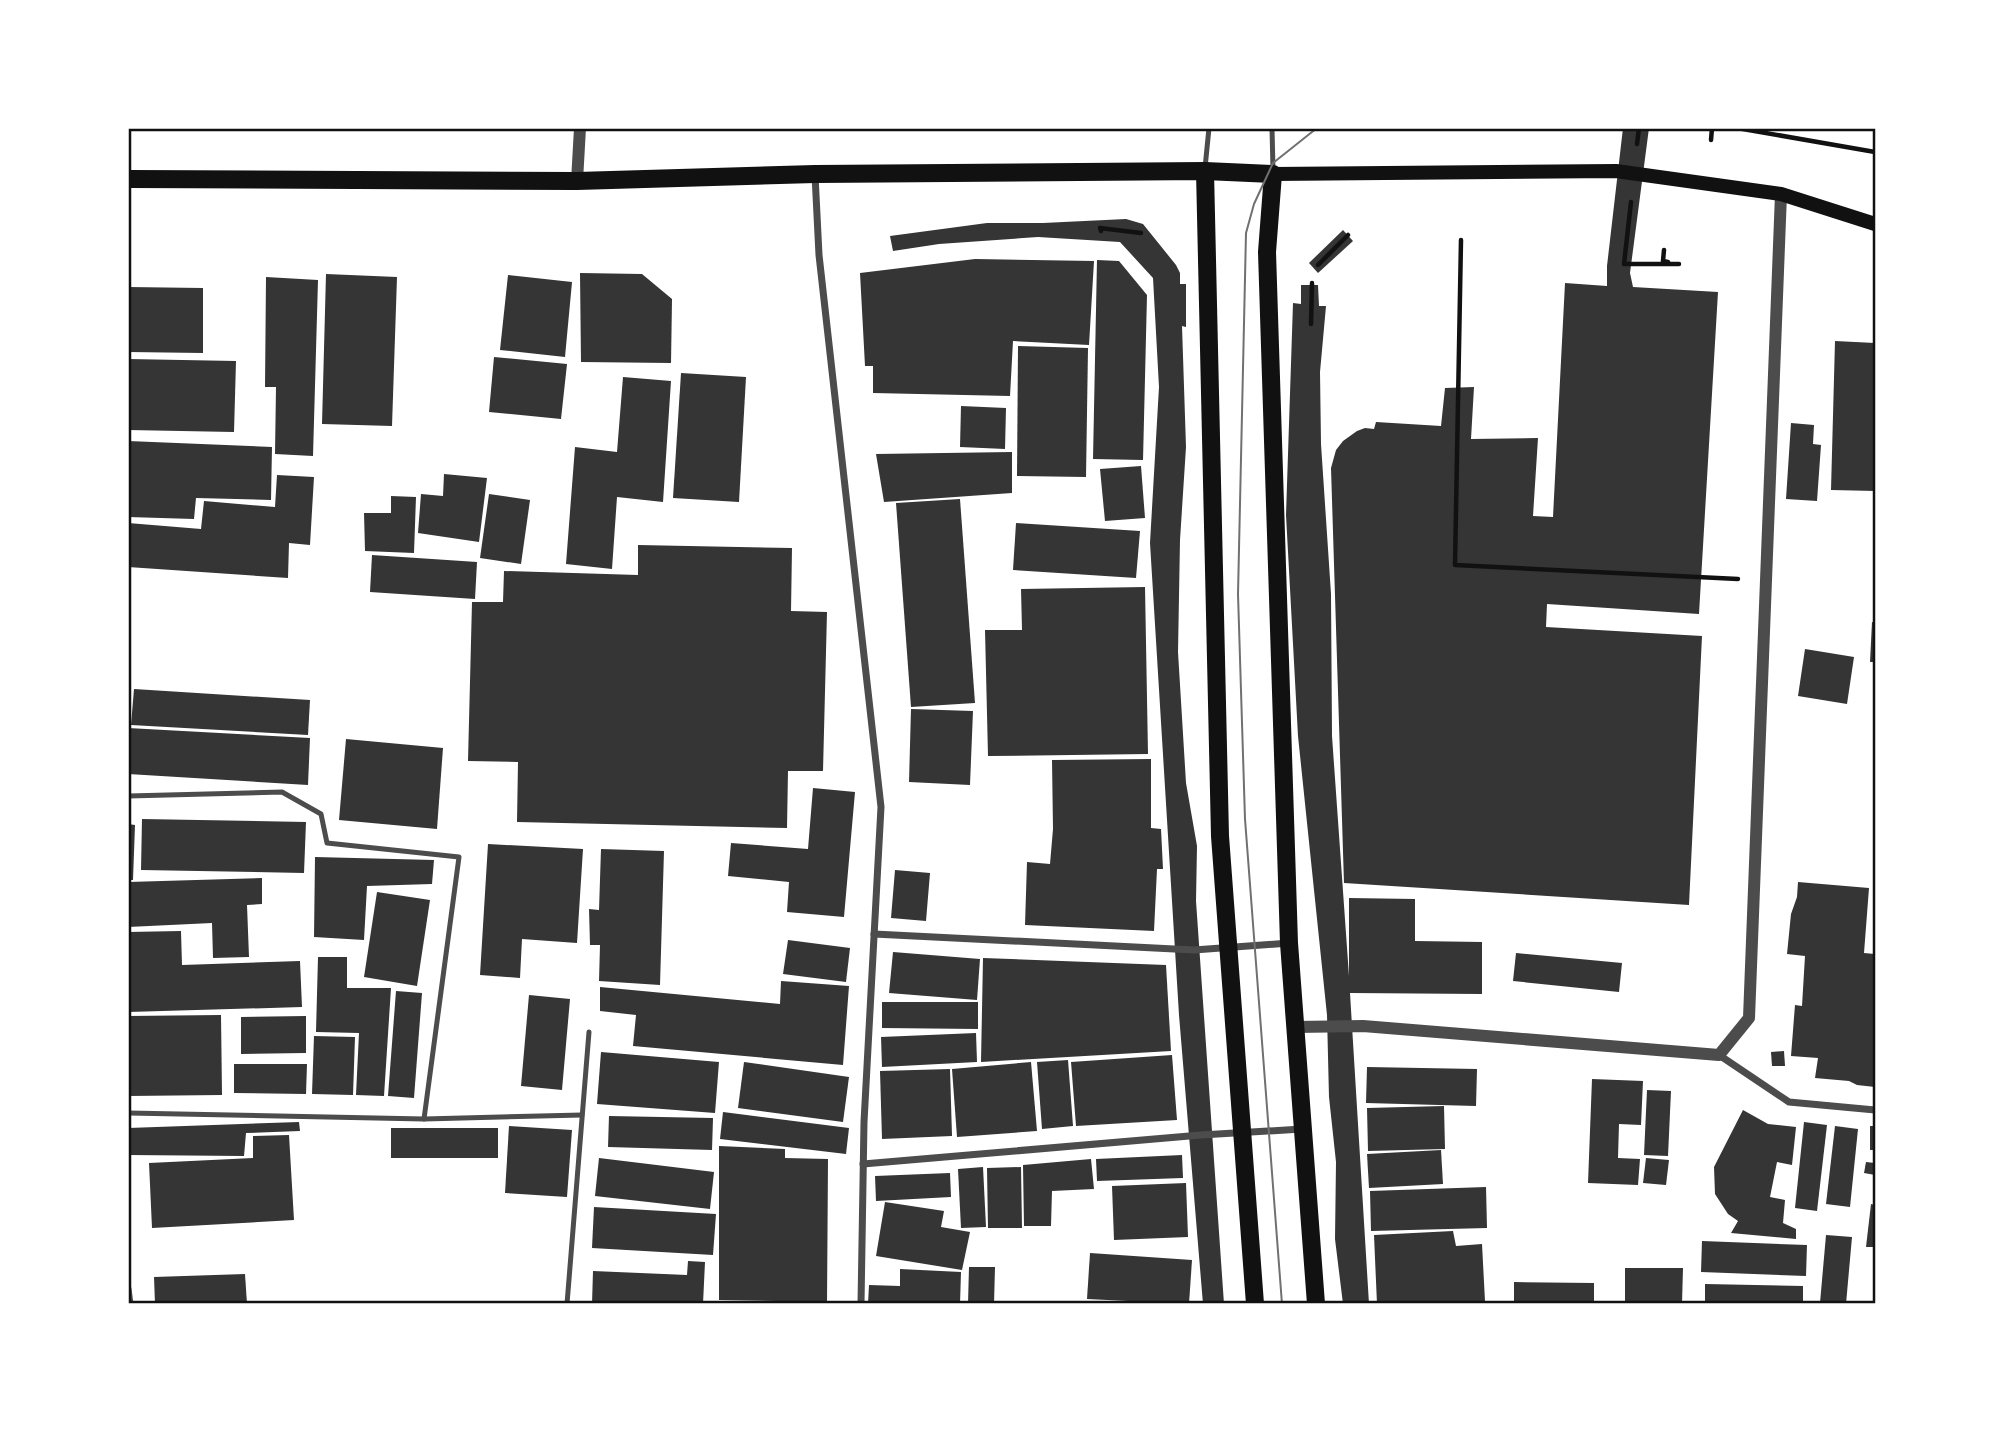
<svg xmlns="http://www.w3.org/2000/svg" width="2003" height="1432" viewBox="0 0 2003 1432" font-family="'Varela Round',sans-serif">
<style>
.building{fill:#353535}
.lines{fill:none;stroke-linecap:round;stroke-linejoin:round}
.path{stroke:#111;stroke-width:4.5}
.service{stroke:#4c4c4c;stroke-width:5}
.minor{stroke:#4c4c4c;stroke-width:7}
.tertiary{stroke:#4c4c4c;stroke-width:12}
.secondary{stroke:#111;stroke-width:14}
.primary{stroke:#111;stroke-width:18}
.tram{stroke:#707070;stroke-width:2}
.neatline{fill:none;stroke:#111;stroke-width:2.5}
</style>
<rect width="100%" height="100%" fill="#fff"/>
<g class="building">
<polygon points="1623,128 1649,128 1630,273 1633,287 1718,292 1699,614 1547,604 1546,627 1702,636 1689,905 1344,883 1331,468 1336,450 1343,441 1357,431 1365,428 1374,429 1376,422 1441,426 1445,388 1474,387 1471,439 1538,438 1533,516 1553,517 1565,283 1607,286 1607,266"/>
<polygon points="1126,219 1143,224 1176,265 1180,273 1180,284 1186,284 1186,327 1182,326 1186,447 1180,540 1178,652 1186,783 1197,846 1196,901 1224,1304 1203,1304 1179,1015 1150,543 1159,387 1153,278 1120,242 1038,237 939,244 893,251 890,236 987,223 1043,223"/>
<polygon points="1343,230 1353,241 1318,273 1309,263"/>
<polygon points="975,259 1094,261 1089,345 1013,341 1010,396 873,393 873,366 865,366 860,273"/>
<polygon points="1097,260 1119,261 1147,295 1143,460 1093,459"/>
<polygon points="580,273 642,274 672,299 671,363 581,362"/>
<polygon points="326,274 397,277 392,426 322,424"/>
<polygon points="508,275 572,282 565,357 500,350"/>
<polygon points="266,277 318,280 313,456 275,454 276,387 265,387"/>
<polygon points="1301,285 1318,285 1319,306 1326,306 1320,372 1321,444 1331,594 1332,736 1349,976 1349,898 1415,899 1415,941 1482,942 1482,994 1350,993 1369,1304 1343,1304 1335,1239 1336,1162 1329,1097 1327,1015 1298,736 1286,515 1293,303 1301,304"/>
<polygon points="128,287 203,288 203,353 128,352"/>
<polygon points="1835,341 1875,343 1875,491 1831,490"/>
<polygon points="1018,346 1088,348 1086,477 1017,476"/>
<polygon points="494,357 567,364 561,419 489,412"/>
<polygon points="128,359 236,361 234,432 128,430"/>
<polygon points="681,373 746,377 739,502 673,498"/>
<polygon points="623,377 671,381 663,502 617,497 612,569 566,564 575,447 617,452"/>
<polygon points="961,406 1006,408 1005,449 960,447"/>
<polygon points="1791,423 1814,425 1813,444 1821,445 1817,501 1786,499"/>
<polygon points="128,441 272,447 271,500 196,498 194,519 128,517"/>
<polygon points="1012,452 1012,493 884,502 876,454"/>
<polygon points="1141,466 1145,518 1105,521 1100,469"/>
<polygon points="444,474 487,478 479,542 418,533 421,494 443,496"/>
<polygon points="277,475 314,477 310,545 289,543 288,578 128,567 128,523 201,529 204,501 275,507"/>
<polygon points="489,494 530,500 521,564 480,558"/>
<polygon points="391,496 416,497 414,553 365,551 364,513 391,513"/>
<polygon points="960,499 975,703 911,707 896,503"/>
<polygon points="1016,523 1140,531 1136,578 1013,570"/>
<polygon points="638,545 792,548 791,611 827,612 823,771 788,771 787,828 517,822 518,762 468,761 472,602 503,602 504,571 638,575"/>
<polygon points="372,555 477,562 475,599 370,592"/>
<polygon points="1145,587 1148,754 988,756 985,630 1022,630 1021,589"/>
<polygon points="1872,622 1875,623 1875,662 1870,662"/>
<polygon points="1805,649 1854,657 1847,704 1798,696"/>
<polygon points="134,689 310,700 308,735 131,725"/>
<polygon points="911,709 973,711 970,785 909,782"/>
<polygon points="128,728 310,738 308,785 128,774"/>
<polygon points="346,739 443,748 437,829 339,820"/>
<polygon points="1151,759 1151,828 1161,829 1163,869 1157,869 1154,931 1025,925 1027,862 1050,864 1053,829 1052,760"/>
<polygon points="813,788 855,792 844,917 787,912 789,882 728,876 731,843 808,849"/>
<polygon points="142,819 306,822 304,873 141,870"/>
<polygon points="128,824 135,825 133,880 128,880"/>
<polygon points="488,844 583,849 577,943 522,939 520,978 480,975"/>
<polygon points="601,849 664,851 660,985 599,981 600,945 590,945 589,909 599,910"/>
<polygon points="315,857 434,860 432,884 367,886 364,940 314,937"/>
<polygon points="895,870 930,873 926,921 891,918"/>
<polygon points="262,878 262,904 247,905 249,957 213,958 212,923 128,927 128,882"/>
<polygon points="1798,882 1869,888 1864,953 1875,954 1875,1087 1857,1085 1849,1081 1815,1078 1818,1058 1791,1056 1795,1005 1802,1006 1805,956 1787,954 1791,914 1797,897"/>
<polygon points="377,892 430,900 417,986 364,977"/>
<polygon points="181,931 182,965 300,961 302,1007 128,1012 128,932"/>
<polygon points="788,940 850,948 846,982 783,974"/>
<polygon points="893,952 980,959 977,1000 889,993"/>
<polygon points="1516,953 1622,963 1619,992 1513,981"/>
<polygon points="318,957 347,957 347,988 391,988 384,1096 356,1095 359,1033 316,1032"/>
<polygon points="983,958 1166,965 1171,1051 981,1062"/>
<polygon points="781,981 849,986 843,1065 633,1046 636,1015 600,1011 600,987 780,1004"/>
<polygon points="396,991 422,993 414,1098 388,1096"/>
<polygon points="529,995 570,999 562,1090 521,1086"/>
<polygon points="882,1002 978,1002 978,1029 882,1028"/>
<polygon points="221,1015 222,1095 128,1096 128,1016"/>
<polygon points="306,1016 306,1053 241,1054 241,1017"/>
<polygon points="976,1033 977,1062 882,1067 881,1037"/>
<polygon points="314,1036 355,1037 353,1095 312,1094"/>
<polygon points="1784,1051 1785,1066 1772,1066 1771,1052"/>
<polygon points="601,1052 719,1062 715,1113 597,1104"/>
<polygon points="1172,1055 1177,1120 1076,1126 1071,1062"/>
<polygon points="1068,1060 1073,1126 1042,1129 1037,1062"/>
<polygon points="744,1062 849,1077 843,1122 738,1108"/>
<polygon points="1031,1062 1037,1131 957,1137 952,1069"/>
<polygon points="234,1064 307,1064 306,1094 234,1093"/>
<polygon points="1367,1067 1477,1069 1476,1106 1366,1103"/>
<polygon points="950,1069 952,1136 882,1139 880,1071"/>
<polygon points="1592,1079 1643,1081 1641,1125 1619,1124 1618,1158 1640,1159 1638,1185 1588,1183"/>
<polygon points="1647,1090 1671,1091 1668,1156 1644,1155"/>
<polygon points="1444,1106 1445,1149 1368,1151 1367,1108"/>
<polygon points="1743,1110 1768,1124 1796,1127 1792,1165 1777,1162 1770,1197 1785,1200 1783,1223 1796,1229 1796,1239 1731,1233 1738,1221 1728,1214 1715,1194 1714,1167"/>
<polygon points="723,1112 849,1128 846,1154 720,1139"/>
<polygon points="609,1116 713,1118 712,1150 608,1147"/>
<polygon points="299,1122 300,1131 246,1133 244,1156 128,1155 128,1128"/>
<polygon points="1804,1122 1827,1125 1817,1211 1795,1208"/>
<polygon points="509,1126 572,1130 567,1197 505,1193"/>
<polygon points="1835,1126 1858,1129 1850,1207 1826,1204"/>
<rect x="1870" y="1126" width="5" height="24"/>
<rect x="391" y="1128" width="107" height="30"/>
<polygon points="289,1135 294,1220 152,1228 149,1163 253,1158 253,1136"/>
<polygon points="719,1146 785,1149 785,1158 828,1159 827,1304 777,1304 777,1301 719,1300"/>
<polygon points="1441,1150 1443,1184 1369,1188 1367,1154"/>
<polygon points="1182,1155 1183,1178 1097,1181 1096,1159"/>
<polygon points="599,1158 714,1172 710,1209 595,1196"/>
<polygon points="1646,1158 1669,1160 1666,1185 1643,1183"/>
<polygon points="1091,1159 1094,1189 1052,1191 1051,1226 1024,1226 1023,1165"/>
<polygon points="1866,1162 1875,1163 1875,1175 1864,1173"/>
<polygon points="983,1167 986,1227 961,1228 958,1169"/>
<polygon points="1021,1167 1022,1228 988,1228 987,1168"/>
<polygon points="950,1173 951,1197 876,1201 875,1176"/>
<polygon points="1186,1183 1188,1237 1114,1240 1112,1186"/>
<polygon points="1486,1187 1487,1228 1371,1231 1370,1191"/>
<polygon points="885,1202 944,1211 941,1227 970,1232 962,1270 876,1256"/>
<polygon points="1871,1204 1875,1205 1875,1247 1866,1247"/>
<polygon points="594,1207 716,1214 713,1255 592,1248"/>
<polygon points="1453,1231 1456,1246 1482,1244 1485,1301 1377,1304 1374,1235"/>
<polygon points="1826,1235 1852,1237 1846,1304 1820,1303"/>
<polygon points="1702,1241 1807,1245 1806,1276 1701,1272"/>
<polygon points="1090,1253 1192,1260 1189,1304 1087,1299"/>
<polygon points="688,1261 705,1262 703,1304 592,1304 593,1271 687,1275"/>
<polygon points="969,1267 995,1267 994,1304 968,1304"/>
<polygon points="1625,1268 1683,1268 1682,1304 1625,1304"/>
<polygon points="900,1269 961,1272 960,1304 868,1304 869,1285 900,1286"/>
<polygon points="245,1274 247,1304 155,1304 154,1277"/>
<polygon points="1514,1282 1594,1283 1594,1304 1514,1304"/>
<polygon points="1705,1284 1803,1286 1803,1304 1705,1304"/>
</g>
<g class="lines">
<g class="path">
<polyline points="1737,128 1875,152"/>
<polyline points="1711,140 1712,128"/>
<polyline points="1637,144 1639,128"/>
<polyline points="1631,202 1624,264 1679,264"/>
<polyline points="1101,231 1100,228 1141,233"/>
<polyline points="1461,240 1455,565 1738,579"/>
<polyline points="1664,250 1663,261 1668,262"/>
<polyline points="1318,265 1348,235"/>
<polyline points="1311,324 1312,283"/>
</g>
<g class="service">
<polyline points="1272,128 1273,170"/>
<polyline points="1205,168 1209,128"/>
<polyline points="128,796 282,792 321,814 327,843 459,857 424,1119"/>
<polyline points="128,1113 424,1119 582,1115"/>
<polyline points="567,1304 589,1032"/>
</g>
<g class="minor">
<polyline points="815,175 819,255 881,807 864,1122 861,1304"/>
<polyline points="874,934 1194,950 1289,943"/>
<polyline points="1719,1055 1789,1102 1875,1110"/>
<polyline points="863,1164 1201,1135 1302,1129"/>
<polyline points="128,1289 130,1304"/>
</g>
<g class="tertiary">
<polyline points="577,181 580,128"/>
<polyline points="1296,1027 1363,1026 1719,1055 1749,1018 1781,194"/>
</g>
<polyline class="secondary" points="1273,174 1616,171 1781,194 1875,224"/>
<g class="primary">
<polyline points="1205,171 1220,836 1255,1304"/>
<polyline points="128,179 577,181 815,174 1205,171 1273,174 1267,252 1289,943 1316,1304"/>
</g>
<polyline class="tram" points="1282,1304 1245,819 1238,594 1246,233 1254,204 1273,163 1317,128"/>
</g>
<rect width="2003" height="1432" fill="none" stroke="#ffffff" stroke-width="259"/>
<rect x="130" y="130" width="1744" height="1172" class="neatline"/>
</svg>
